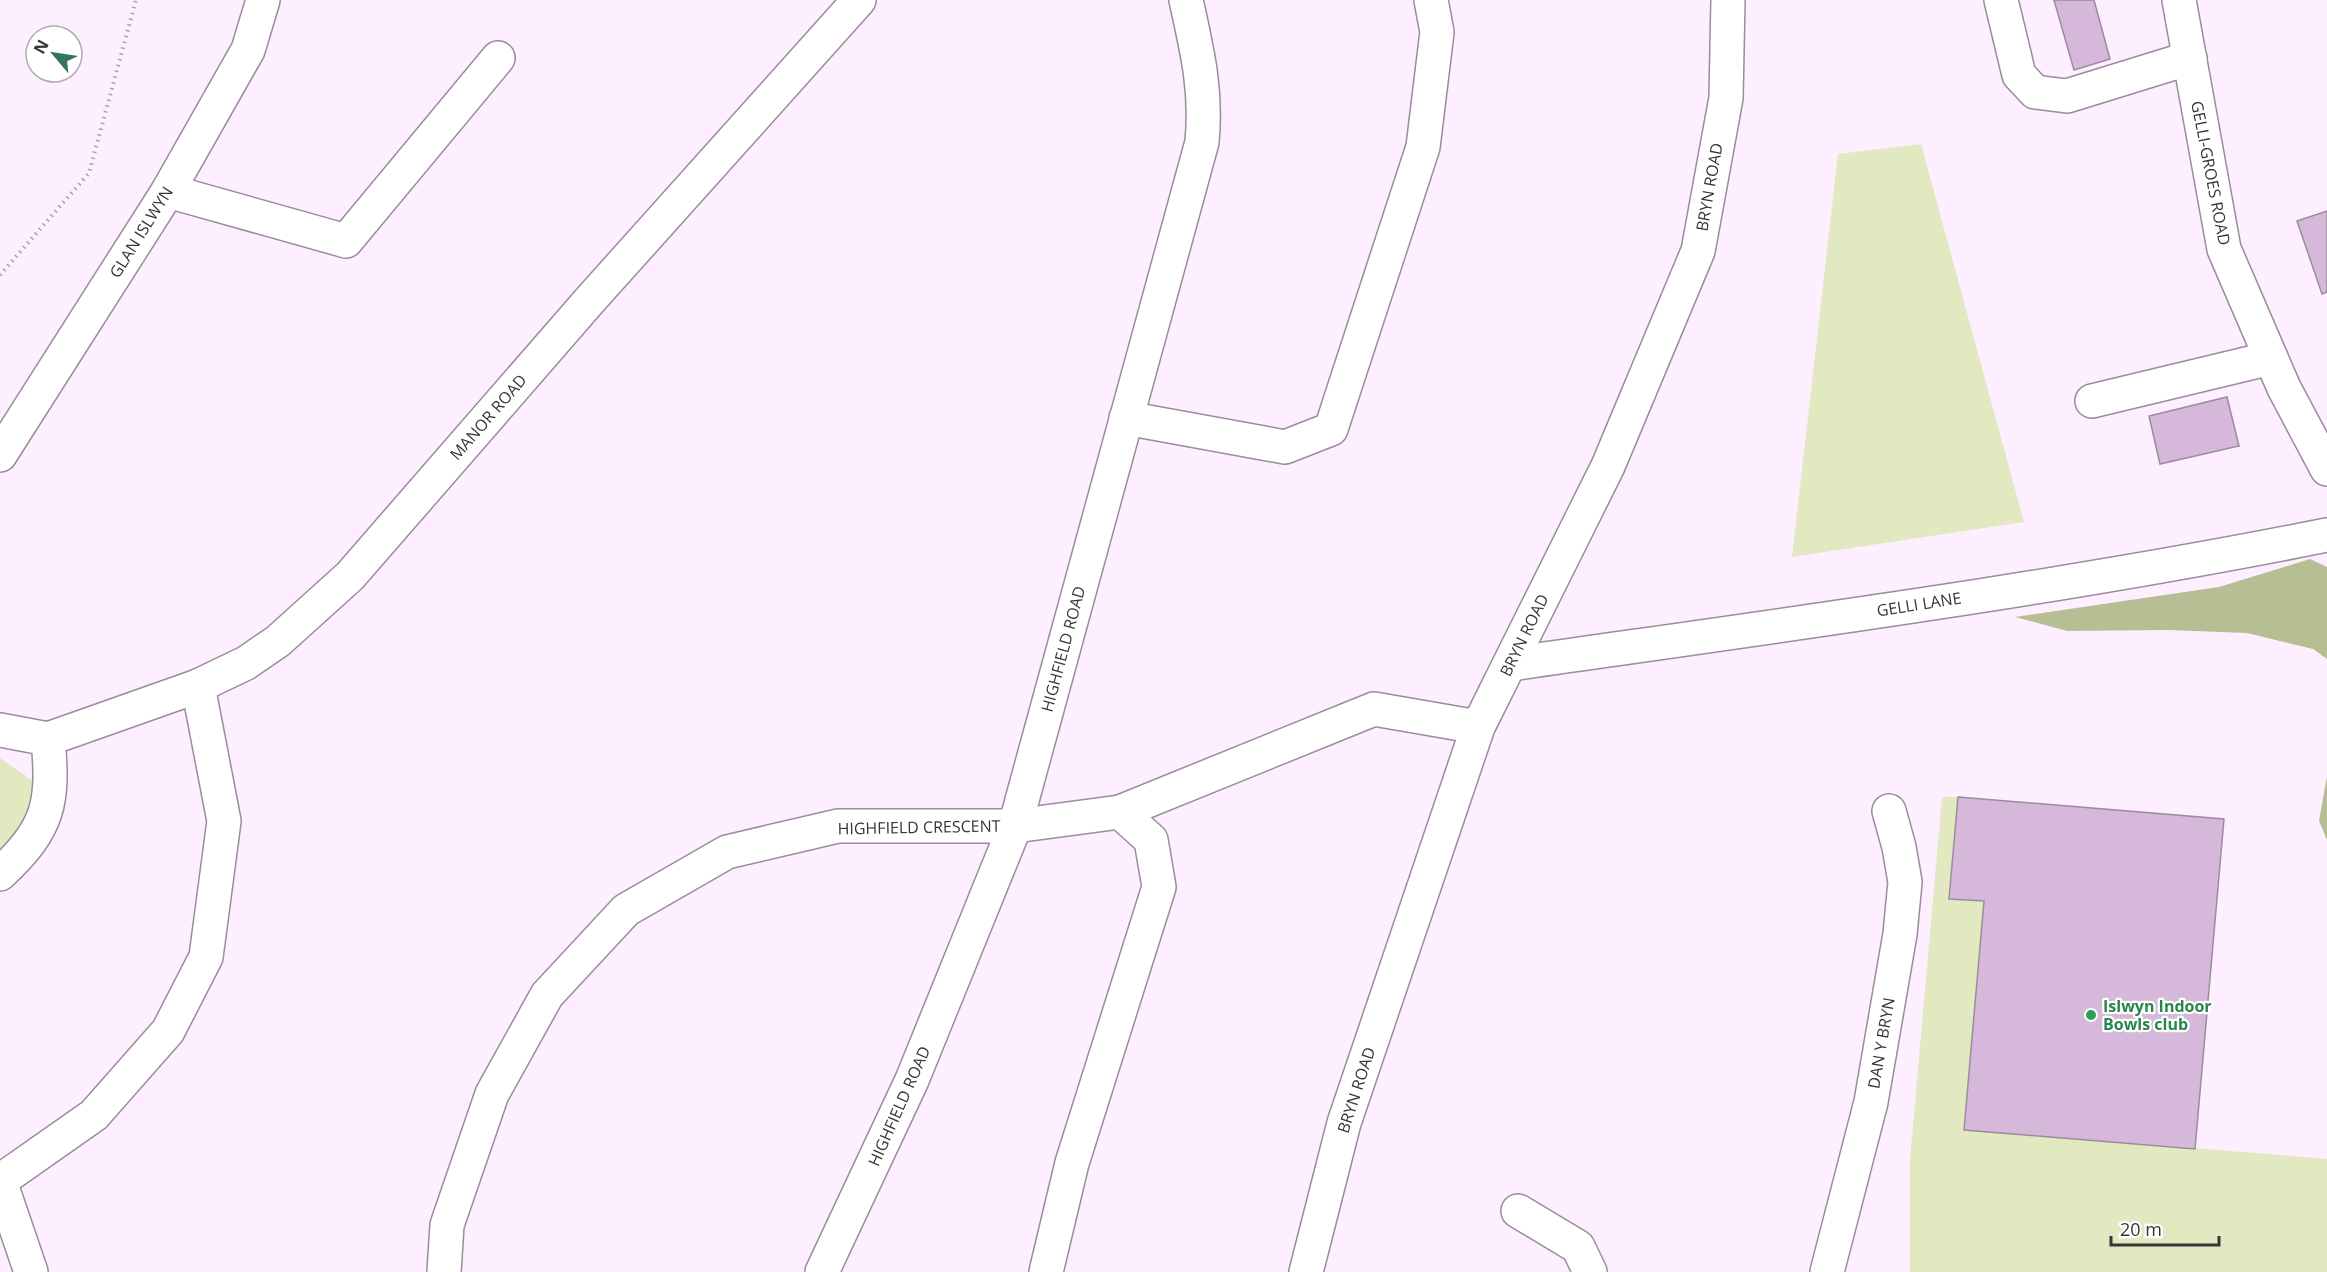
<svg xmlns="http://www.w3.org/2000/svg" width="2327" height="1272" viewBox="0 0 2327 1272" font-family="'Open Sans',sans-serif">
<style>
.green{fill:#e2e9c0}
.forest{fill:#b7be93}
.building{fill:#d6b8da;stroke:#9b8c9d;stroke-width:1.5}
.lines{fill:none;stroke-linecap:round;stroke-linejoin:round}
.minor-casing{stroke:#9b8b9d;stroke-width:36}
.path{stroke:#aba1ad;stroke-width:4;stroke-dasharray:1.5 4.5;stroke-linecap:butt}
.minor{stroke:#fff;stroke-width:33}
.leisure-dot{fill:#2e9e5b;stroke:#fff;stroke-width:2}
.labels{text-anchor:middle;stroke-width:4.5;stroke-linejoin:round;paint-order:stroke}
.street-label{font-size:16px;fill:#39333a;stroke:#fff}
.leisure-label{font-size:16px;font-weight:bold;fill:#27864d;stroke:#fff;text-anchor:start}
</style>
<rect width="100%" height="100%" fill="#fdefff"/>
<g class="green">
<polygon points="1921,144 2024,522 1792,557 1838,154"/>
<polygon points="0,758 33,781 28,821 0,848"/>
<polygon points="1942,797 1958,797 1949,898 1984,901 1965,1129 2327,1159 2327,1272 1910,1272 1910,1160"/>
</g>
<g class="forest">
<polygon points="2310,559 2327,567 2327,659 2313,649 2247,633 2168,630 2067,631 2015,617 2219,587"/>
<polygon points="2327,776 2327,840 2319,821"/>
</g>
<g class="building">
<polygon points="2054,0 2094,0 2110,59 2074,70"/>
<polygon points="2327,211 2327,292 2322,294 2297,221"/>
<polygon points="2227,397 2239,446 2160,464 2149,416"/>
<polygon points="1958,797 2224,819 2195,1149 1964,1130 1984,901 1949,899"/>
</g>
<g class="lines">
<defs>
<g id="minor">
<polyline points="2001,0 2019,75 2035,92 2067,96 2190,58"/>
<polyline points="2179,0 2224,249 2284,388 2327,469"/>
<polyline points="168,191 346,241 498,58"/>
<polyline points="2092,401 2271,358"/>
<polyline points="1126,418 1285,447 1331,429 1423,147 1437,32 1431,0"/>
<polyline points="0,455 168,191 248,50 263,0"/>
<path d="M1510 664C1783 625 2057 589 2327 535"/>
<path d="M0 730 48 739C54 804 49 828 0 874"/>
<polyline points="48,739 198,686 246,663 278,641 350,576 590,300 859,0"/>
<polyline points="0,1181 94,1115 168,1031 206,957 224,821 198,686"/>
<polyline points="0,1181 31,1272"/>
<polyline points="1518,1211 1578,1247 1590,1272"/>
<polyline points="444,1272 447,1225 492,1094 547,995 626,910 727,852 838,826 1015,826 1120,812 1374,709 1478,727"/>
<path d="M822 1272 912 1080 1015 826 1202 142C1207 90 1197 50 1186 0"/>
<polyline points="1046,1272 1072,1163 1159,887 1151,840 1120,812"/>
<polyline points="1306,1272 1344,1123 1478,727 1608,466 1698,251 1726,98 1728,0"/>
<polyline points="1827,1272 1871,1102 1900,934 1905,882 1899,847 1889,811"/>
</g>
</defs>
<use href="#minor" class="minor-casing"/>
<polyline class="path" points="0,275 89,173 136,0"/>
<use href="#minor" class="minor"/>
</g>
<circle class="leisure-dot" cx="2091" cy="1015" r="6"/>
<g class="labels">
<g class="street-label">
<text transform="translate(2211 173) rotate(79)" y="6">GELLI-GROES ROAD</text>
<text transform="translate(1709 187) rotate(-80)" y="6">BRYN ROAD</text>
<text transform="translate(141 232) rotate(-58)" y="6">GLAN ISLWYN</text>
<text transform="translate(488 417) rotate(-49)" y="6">MANOR ROAD</text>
<text transform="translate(1919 604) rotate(-9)" y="6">GELLI LANE</text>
<text transform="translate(1524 635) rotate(-64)" y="6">BRYN ROAD</text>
<text transform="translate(1063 649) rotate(-75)" y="6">HIGHFIELD ROAD</text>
<text transform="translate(919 827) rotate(-1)" y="6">HIGHFIELD CRESCENT</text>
<text transform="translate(1881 1043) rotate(-80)" y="6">DAN Y BRYN</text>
<text transform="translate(1356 1090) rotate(-72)" y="6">BRYN ROAD</text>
<text transform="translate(899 1106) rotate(-66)" y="6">HIGHFIELD ROAD</text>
</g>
<g class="leisure-label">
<text x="2103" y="1012">Islwyn Indoor<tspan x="2103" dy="18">Bowls club</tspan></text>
</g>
</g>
<g transform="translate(54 54) rotate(299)"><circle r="28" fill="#ffffff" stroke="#b0adb0" stroke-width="1.5"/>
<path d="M0-4.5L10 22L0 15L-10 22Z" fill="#357461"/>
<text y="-9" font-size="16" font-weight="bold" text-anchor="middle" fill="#39333a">N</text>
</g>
<path d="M2111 1236v9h108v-9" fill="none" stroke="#39333a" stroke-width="3"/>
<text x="2120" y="1236" font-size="18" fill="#39333a" stroke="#ffffff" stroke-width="4.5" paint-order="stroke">20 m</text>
</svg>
